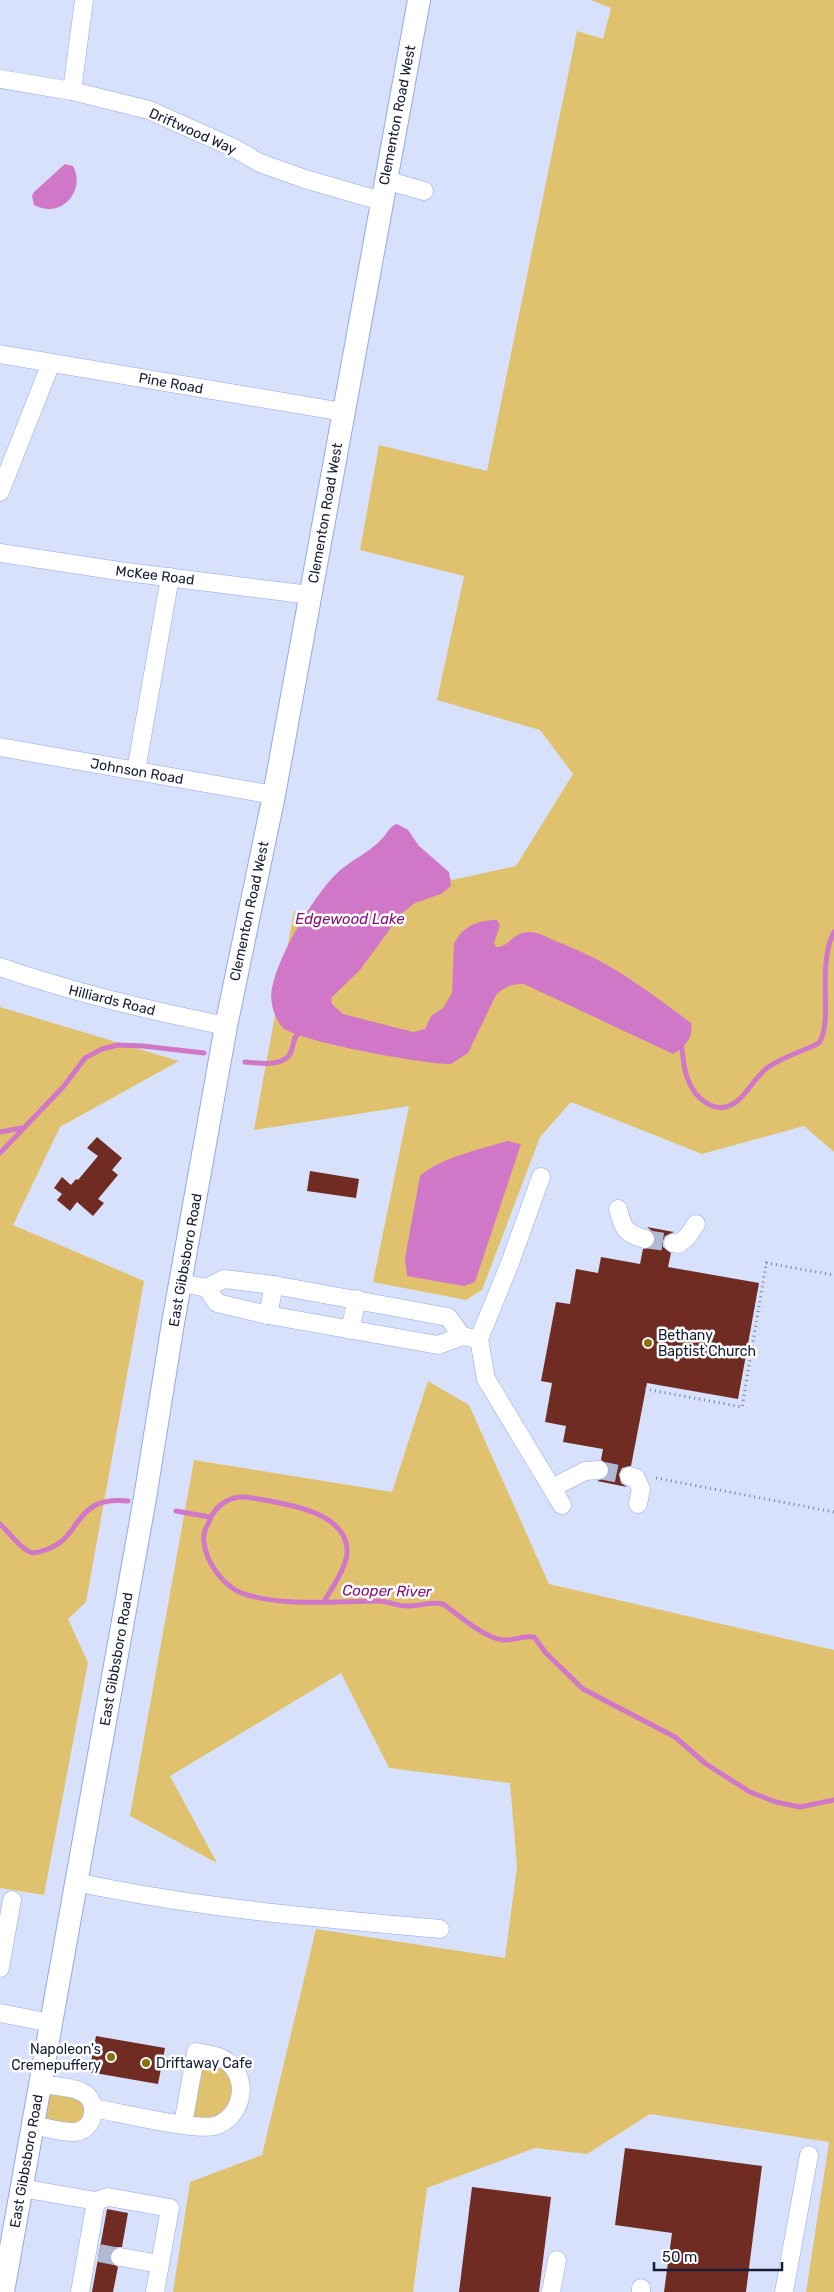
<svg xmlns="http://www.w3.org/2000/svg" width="834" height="2292" viewBox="0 0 834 2292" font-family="Rubik,sans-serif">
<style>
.green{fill:#e0c26e}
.water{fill:#d177c8}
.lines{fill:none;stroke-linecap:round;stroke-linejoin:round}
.stream{stroke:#d177c8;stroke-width:5}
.building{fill:#702c22}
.minor-tunnel{stroke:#b0bad4;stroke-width:18;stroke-dasharray:18 9;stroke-linecap:butt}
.minor-casing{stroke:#94a8ea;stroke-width:19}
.major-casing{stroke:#94a8ea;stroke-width:24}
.path{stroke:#78819b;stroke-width:3;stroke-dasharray:1 4;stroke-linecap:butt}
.minor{stroke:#fff;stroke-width:18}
.major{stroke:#fff;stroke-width:22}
.poi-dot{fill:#896e0f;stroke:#fff;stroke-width:2}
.labels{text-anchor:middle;stroke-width:5;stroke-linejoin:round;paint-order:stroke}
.street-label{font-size:14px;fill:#151c34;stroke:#fff}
.poi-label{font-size:14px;fill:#151c34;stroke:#fff;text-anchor:start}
.water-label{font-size:15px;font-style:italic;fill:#7f0e7a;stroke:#fff}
</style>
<rect width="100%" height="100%" fill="#d7e1fc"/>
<g class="green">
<polygon points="591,0 834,0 834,1152 804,1126 702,1154 571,1102 540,1137 482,1290 466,1300 373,1282 409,1106 254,1130 294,911 306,913 397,824 452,880 516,866 573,774 540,730 437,700 464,576 360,550 379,445 487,471 577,31 603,39 611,8"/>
<polygon points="0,1007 179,1061 60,1127 13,1225 144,1281 86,1602 68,1619 88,1663 44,1895 0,1888"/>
<polygon points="428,1381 469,1405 549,1584 834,1650 834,2292 806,2292 829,2142 650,2114 587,2154 535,2148 427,2188 413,2292 173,2292 190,2182 262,2155 316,1929 505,1958 517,1867 510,1783 389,1768 341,1673 170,1776 217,1863 130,1816 194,1460 392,1492"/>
<polygon points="196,2052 233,2068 232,2114 183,2124"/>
<polygon points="40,2084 84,2093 87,2126 33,2125"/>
</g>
<g class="water">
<path d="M65 164 73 166C86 190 62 220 34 205L32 196 34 192Z"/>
<path d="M397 824 408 830 419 846 449 872 451 886 441 894 415 903 401 914 360 970 331 998 332 1004 343 1014 413 1032 425 1029 431 1016 443 1008 452 993 454 944C462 927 476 921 494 920H497L500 925 494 943 496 947C508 948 514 931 530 932 539 932 550 939 558 942 611 962 647 990 691 1023 694 1037 685 1047 673 1054L524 984C513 984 505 986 496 995L468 1053 451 1064C429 1065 294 1041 282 1027 274 1017 269 1001 272 988 279 954 312 898 337 873 350 861 366 854 379 842 386 836 389 826 397 824Z"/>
<path d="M507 1141 521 1144 475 1282 464 1286 407 1276 405 1258 420 1176C439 1158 482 1149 507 1141Z"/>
</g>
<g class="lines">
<g class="stream">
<path d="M681 1043C683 1054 683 1066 687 1077 694 1098 715 1117 736 1102 748 1093 755 1077 767 1068 783 1056 802 1052 819 1043 834 1019 816 967 834 932"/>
<path d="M245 1062C258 1063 284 1068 291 1052 294 1044 293 1037 300 1031"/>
<polyline points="0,1132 21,1128"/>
<polyline points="0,1153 64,1086 85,1058 102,1049 118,1045 143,1046 204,1053"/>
<polyline points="176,1511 210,1517"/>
<path d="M0 1524C9 1532 17 1545 28 1551 32 1554 37 1553 42 1551 74 1542 72 1519 94 1506 104 1500 116 1500 128 1501"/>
<path d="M324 1602C331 1589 345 1570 347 1554 350 1511 282 1503 252 1498 231 1494 215 1504 208 1524 205 1529 203 1536 204 1542 206 1563 224 1587 244 1594 285 1607 337 1601 379 1601 388 1601 397 1606 405 1606 418 1607 430 1601 443 1604 459 1615 484 1638 503 1640 514 1641 522 1635 534 1637L546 1653 583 1689 675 1737 706 1764 750 1792 776 1802 800 1807 834 1800"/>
</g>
</g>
<g class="building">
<polygon points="97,1137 122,1158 112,1170 118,1175 98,1199 104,1203 93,1216 77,1202 70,1211 57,1200 62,1194 54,1188 62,1177 71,1185 76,1179 78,1180 98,1156 87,1148"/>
<polygon points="310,1171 359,1179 356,1198 307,1191"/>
<polygon points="647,1227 674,1232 665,1236 663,1241 663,1247 671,1253 668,1267 759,1283 738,1399 647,1383 631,1466 622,1468 619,1474 621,1483 627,1487 597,1481 605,1478 610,1470 607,1464 601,1460 603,1449 563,1442 566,1426 545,1422 552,1383 541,1381 556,1302 570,1304 576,1269 598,1273 601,1257 640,1264 643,1249 652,1247 655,1241 653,1232"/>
<polygon points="96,2036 165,2048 158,2084 89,2072"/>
<polygon points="625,2148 762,2166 746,2292 664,2292 672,2233 615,2225"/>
<polygon points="472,2187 551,2197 539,2292 459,2292"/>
<polygon points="107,2209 128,2213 122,2247 116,2247 110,2255 110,2261 118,2267 113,2292 92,2292"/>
</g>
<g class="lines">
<g class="minor-tunnel">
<polyline points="645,1239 673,1243"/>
<polyline points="599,1470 629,1476"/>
<polyline points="99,2253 120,2257"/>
</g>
<defs>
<g id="minor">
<polyline points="0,79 72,91 149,110 234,148 260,163 305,179 381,201"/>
<polyline points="72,91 84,0"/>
<polyline points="385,180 424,191"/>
<polyline points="0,354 343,412"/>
<polyline points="0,492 51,363"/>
<polyline points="0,553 119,571 310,595"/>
<polyline points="0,747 274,795"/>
<polyline points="136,771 170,577"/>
<path d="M0 967C75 993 148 1010 226 1026"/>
<polyline points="541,1177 510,1263 479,1339 486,1379 562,1505"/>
<path d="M618 1209C623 1228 625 1234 645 1239"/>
<polyline points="673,1243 679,1244 688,1236 696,1224"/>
<polyline points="181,1283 207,1288 224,1279 274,1285 448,1317 462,1336"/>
<polyline points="207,1288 217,1303 268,1315 438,1345 462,1336 472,1338"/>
<polyline points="268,1315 274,1285"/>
<polyline points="350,1330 357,1299"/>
<polyline points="629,1476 636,1478 641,1489 638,1504"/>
<polyline points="552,1488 585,1471 599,1470"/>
<path d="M76 1882C196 1908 319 1918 440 1929"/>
<polyline points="0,1968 12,1900"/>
<polyline points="0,2013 51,2023"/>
<path d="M93 2108C117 2112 195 2131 214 2126 241 2119 251 2081 228 2062 218 2055 207 2054 196 2052L183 2124"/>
<path d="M33 2125C45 2127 62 2133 75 2132 95 2130 100 2101 82 2092 70 2086 53 2086 40 2084"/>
<polyline points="21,2188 96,2201 80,2292"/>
<polyline points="96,2201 108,2197 170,2208 160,2264"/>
<polyline points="120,2257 160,2264 155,2292"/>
<polyline points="551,2292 557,2260"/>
<polyline points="641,2292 641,2288"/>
<polyline points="784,2292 809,2155"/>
</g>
<polyline id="major" points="3,2292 145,1498 173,1323 226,1026 274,795 419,0"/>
</defs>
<use href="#minor" class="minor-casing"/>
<use href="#major" class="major-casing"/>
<g class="path">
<polyline points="766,1263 834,1275"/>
<polyline points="645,1389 742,1407 767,1259"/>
<polyline points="656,1478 834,1512"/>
</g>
<use href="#minor" class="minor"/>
<use href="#major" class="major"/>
</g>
<g class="poi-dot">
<circle cx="648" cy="1343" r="5"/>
<circle cx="111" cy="2057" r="5"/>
<circle cx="146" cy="2063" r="5"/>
</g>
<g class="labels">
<g class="street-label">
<text transform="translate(397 115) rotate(-79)" y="5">Clementon Road West</text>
<text transform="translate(193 131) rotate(24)" y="5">Driftwood Way</text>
<text transform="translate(171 383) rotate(10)" y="5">Pine Road</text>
<text transform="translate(325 513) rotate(-80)" y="5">Clementon Road West</text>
<text transform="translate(155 575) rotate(7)" y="5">McKee Road</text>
<text transform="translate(137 771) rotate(10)" y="5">Johnson Road</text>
<text transform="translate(249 911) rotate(-78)" y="5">Clementon Road West</text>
<text transform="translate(112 1000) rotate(14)" y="5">Hilliards Road</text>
<text transform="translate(185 1260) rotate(-80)" y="5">East Gibbsboro Road</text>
<text transform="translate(116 1659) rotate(-80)" y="5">East Gibbsboro Road</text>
<text transform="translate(26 2161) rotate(-80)" y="5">East Gibbsboro Road</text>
</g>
<g class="poi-label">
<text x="658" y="1340">Bethany<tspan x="658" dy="16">Baptist Church</tspan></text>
<text x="101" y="2054" text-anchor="end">Napoleon's<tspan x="101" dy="16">Cremepuffery</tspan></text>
<text x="156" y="2068">Driftaway Cafe</text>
</g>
<g class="water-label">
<text x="350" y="924">Edgewood Lake</text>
<text transform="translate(387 1591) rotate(1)" y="5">Cooper River</text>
</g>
</g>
<path d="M654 2262v8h128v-8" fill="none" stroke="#151c34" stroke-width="2.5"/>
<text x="662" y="2262" font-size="15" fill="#151c34" stroke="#ffffff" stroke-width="4" paint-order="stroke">50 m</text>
</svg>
